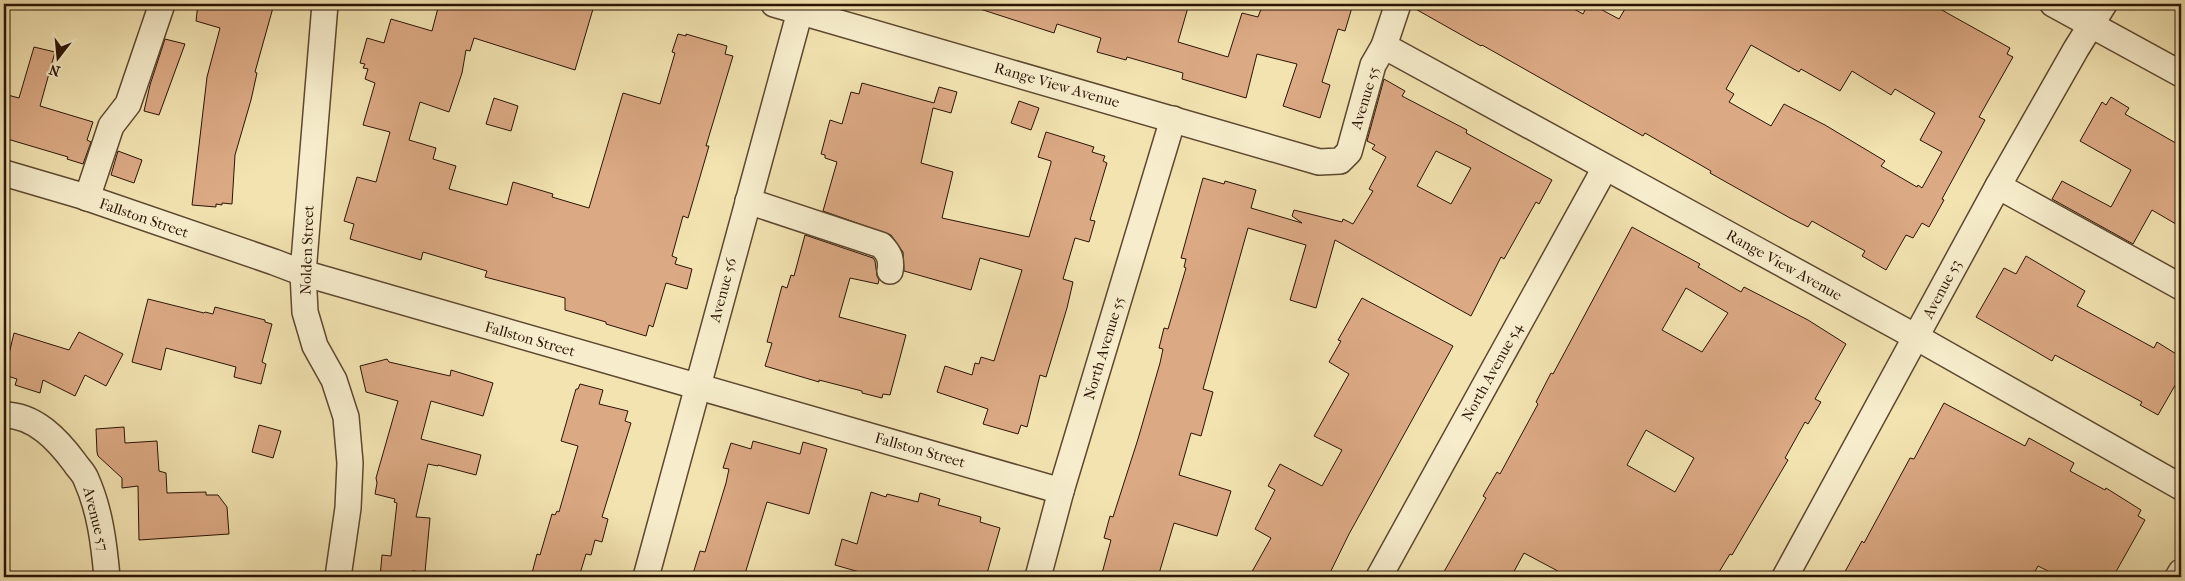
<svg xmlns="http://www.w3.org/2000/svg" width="2185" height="581" viewBox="0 0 2185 581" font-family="'IM FELL French Canon',serif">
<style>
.building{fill:#dba984;stroke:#2b1404;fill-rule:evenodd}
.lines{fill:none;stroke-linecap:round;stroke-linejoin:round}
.minor-casing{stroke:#5d482f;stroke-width:28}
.minor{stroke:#f7edcc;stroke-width:25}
.labels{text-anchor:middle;stroke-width:4;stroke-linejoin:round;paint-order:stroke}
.street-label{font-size:15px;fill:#2b1404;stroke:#f7edcc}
</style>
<rect width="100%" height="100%" fill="#f2e3b1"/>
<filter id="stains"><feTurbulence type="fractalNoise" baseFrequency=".004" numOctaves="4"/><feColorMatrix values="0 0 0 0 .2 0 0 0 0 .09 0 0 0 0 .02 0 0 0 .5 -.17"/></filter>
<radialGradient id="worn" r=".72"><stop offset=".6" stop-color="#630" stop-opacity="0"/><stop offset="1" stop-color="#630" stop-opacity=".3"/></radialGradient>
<g class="building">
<polygon points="198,4 274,4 255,72 257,73 251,100 235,155 232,204 222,203 222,205 216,204 216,207 192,205 207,77 220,28 196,21"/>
<polygon points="439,4 576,4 593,9 575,70 474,38 470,51 466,50 462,73 449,112 420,102 409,140 436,148 433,159 456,166 449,189 507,205 513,182 553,194 552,197 589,208 623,93 660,104 675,53 672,52 678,34 686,36 686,34 727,46 725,54 733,56 706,146 709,146 688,218 683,216 672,256 677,258 675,264 692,269 687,289 666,283 653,327 649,325 646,336 606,324 606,322 565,310 565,298 485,277 487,271 423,252 421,260 350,239 354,224 344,221 357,177 376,182 390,132 363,125 375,83 365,79 368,69 363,68 365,64 360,63 367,38 384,43 391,19 432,31"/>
<polygon points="978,4 1189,4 1178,42 1228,57 1242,13 1258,17 1263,4 1353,4 1345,31 1338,29 1322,82 1330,85 1320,118 1283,106 1297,64 1257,54 1246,98 1182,79 1183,73 1127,57 1126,60 1097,52 1101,38 1057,24 1054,33 977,8"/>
<path d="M1412 4H1565L1583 14 1588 4H1591L1619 19 1628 4H1931L2010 48 2007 54 2013 57 1979 117 1985 120 1942 199 1944 200 1929 227 1922 223 1913 238 1906 235 1886 270 1862 256 1865 251 1812 221 1808 227 1790 218 1710 173 1711 171 1645 133 1643 136 1482 45 1481 46 1412 7ZM1751 45 1799 72 1801 69 1840 91 1852 71 1891 95 1895 89 1935 113 1920 140 1942 152 1922 188 1918 185 1917 187 1881 166 1885 161 1825 125 1784 104 1771 126 1729 102 1734 94 1726 89Z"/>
<polygon points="165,39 185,44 159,115 144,111 150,85"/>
<polygon points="34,47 55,52 40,106 93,122 87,140 91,142 83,164 67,159 68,157 4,138 4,94 19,98"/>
<path d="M1384 79 1405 91 1402 96 1467 130 1466 133 1552 180 1539 204 1536 202 1504 259 1501 257 1471 316 1335 240 1316 308 1290 300 1306 245 1248 228 1203 389 1213 392 1201 436 1191 433 1179 475 1231 491 1217 536 1174 523 1158 577H1101L1111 540 1104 538 1110 516 1113 517 1138 439 1160 363 1163 349 1159 348 1164 328 1168 329 1186 268 1184 267 1186 259 1181 258 1203 178 1224 184 1225 181 1256 190 1251 208 1302 223 1292 216 1294 210 1342 222 1343 219 1353 224 1373 191 1369 189 1386 157 1372 149 1375 145 1367 141ZM1436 151 1471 168 1451 204 1417 186Z"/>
<polygon points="862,83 934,103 939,87 957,92 951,113 933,108 921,163 953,172 942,218 1029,237 1051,163 1051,161 1038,157 1046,132 1094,147 1092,152 1105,156 1103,161 1107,163 1090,220 1095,221 1089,242 1075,238 1063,279 1073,282 1067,308 1046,377 1040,375 1027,427 1021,425 1018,434 983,424 988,409 937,392 945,366 972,375 975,363 979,364 981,357 994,361 1022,270 980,258 971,290 904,271 903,252 891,235 823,211 837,162 825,158 825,155 821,154 830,120 842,124 851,92 859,94"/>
<polygon points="2111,97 2129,108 2125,114 2181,146 2181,227 2152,210 2133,244 2052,199 2062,181 2111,207 2131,170 2080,141 2102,102 2106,105"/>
<polygon points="494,98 518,106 511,131 486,124"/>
<polygon points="1019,101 1039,108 1031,130 1011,123"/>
<polygon points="118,151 142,160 134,183 111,175"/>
<path d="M1632 227 1700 264 1698 267 1741 292 1744 287 1808 320 1846 344 1815 399 1821 402 1808 424 1805 422 1785 458 1788 460 1778 477 1732 555 1730 554 1716 577H1569L1524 553 1511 577H1441L1486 498 1483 496 1497 472 1500 474 1538 404 1536 402 1551 373 1553 374ZM1686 288 1728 313 1702 352 1662 330ZM1646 430 1694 458 1675 492 1627 465Z"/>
<polygon points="805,235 873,258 875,261 877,276 879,280 878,284 850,278 839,317 906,335 890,395 883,394 882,398 862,393 862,391 819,380 819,382 765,366 772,343 767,342 782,286 787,288 791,275 794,276"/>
<polygon points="2026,256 2085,291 2077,306 2154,348 2157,342 2181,357 2181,375 2158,415 2140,405 2142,402 2055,355 2052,361 1976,317 2004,268 2016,274"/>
<polygon points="1362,298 1453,346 1349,534 1328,577 1249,577 1271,538 1255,529 1275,490 1268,486 1280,464 1322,486 1342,450 1314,436 1349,374 1329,362 1341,341 1338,340"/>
<polygon points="148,299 204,313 205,312 213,314 215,307 265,320 265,322 272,324 262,362 266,364 261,384 234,377 236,367 166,348 161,370 132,362"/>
<polygon points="79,332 123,354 106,386 85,375 75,396 43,380 40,393 15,385 17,379 4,375 14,333 69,350"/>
<polygon points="387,359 389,362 450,376 451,370 493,383 483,416 431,401 421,439 481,455 476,475 438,465 438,466 428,464 416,517 430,518 425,572 412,571 411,577 380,577 382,555 391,556 397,503 394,502 395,499 375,494 377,483 376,478 398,401 366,392 360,366"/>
<polygon points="580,384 603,390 599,404 628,411 625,421 631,423 602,517 608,519 602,542 595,540 591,555 586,554 579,577 531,577 537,554 540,555 552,514 555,515 557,511 559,512 578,446 561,441 576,389 578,389"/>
<polygon points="1944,403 2025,446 2029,438 2074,463 2070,471 2105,490 2106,488 2141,510 2138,516 2145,520 2113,577 2060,577 2038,566 2032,577 1842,577 1862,541 1864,543 1910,458 1914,459"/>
<polygon points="259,425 281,431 273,458 252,452"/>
<polygon points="124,427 125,443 157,441 159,471 166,473 167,493 206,492 206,495 218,495 227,507 229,534 139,540 138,486 122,488 122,478 98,456 97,452 96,429"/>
<polygon points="753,441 800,454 803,442 827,449 809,514 767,502 744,577 692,577 700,551 705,552 726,483 729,469 723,468 731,443 751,449"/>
<polygon points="871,492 886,497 887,494 918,502 920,493 940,499 938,505 981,517 980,522 1000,528 986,577 877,577 835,565 842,539 857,544"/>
</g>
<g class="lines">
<defs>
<g id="minor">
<polyline points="325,4 303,273 305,312 315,346 334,380 346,417 350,463 348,508 338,577"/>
<polyline points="774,4 1319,162 1340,161 1349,152 1373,65 1384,46 1398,4"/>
<polyline points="2053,4 2181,74"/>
<polyline points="1384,46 1916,337 2181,487"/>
<polyline points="4,173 79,195 274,262 303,273 1061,491"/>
<polyline points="1998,186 2181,287"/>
<polyline points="87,198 111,126 128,104 162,4"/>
<path d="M748 201 881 245C889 253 892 259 890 271"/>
<path d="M4 415C35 415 58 440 75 463 78 468 84 473 86 479 100 510 104 544 107 577"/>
<polyline points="646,577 802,4"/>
<polyline points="1038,577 1061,491 1173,119"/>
<polyline points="1379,577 1605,168"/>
<polyline points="1785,577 1998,186 2076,49 2104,4"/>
<polyline points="2178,577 2181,572"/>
</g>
</defs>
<use href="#minor" class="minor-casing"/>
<use href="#minor" class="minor"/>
</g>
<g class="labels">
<g class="street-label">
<text transform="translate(1057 85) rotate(16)" y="5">Range View Avenue</text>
<text transform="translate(1365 98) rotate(-73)" y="5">Avenue 55</text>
<text transform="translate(144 218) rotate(19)" y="5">Fallston Street</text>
<text transform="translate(307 250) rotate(-88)" y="5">Nolden Street</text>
<text transform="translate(1784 265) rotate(29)" y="5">Range View Avenue</text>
<text transform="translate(1942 289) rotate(-62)" y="5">Avenue 53</text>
<text transform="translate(723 290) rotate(-75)" y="5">Avenue 56</text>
<text transform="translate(530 339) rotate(16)" y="5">Fallston Street</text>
<text transform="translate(1104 348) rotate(-73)" y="5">North Avenue 55</text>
<text transform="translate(1492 372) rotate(-61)" y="5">North Avenue 54</text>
<text transform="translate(920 450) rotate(16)" y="5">Fallston Street</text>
<text transform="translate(96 519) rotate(76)" y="5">Avenue 57</text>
</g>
</g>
<rect width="2185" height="581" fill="none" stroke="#f2e3b1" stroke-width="20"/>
<rect x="5" y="5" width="2175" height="571" fill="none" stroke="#2b1404" stroke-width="2.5"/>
<rect x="10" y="10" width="2165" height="561" fill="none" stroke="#2b1404"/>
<g transform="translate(58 58) rotate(196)" stroke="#f7edcc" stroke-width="4" paint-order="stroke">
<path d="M0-4L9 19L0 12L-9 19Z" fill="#2b1404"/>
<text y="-8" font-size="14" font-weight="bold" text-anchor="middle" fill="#2b1404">N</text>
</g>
<rect width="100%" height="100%" filter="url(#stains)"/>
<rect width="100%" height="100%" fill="url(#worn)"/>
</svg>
